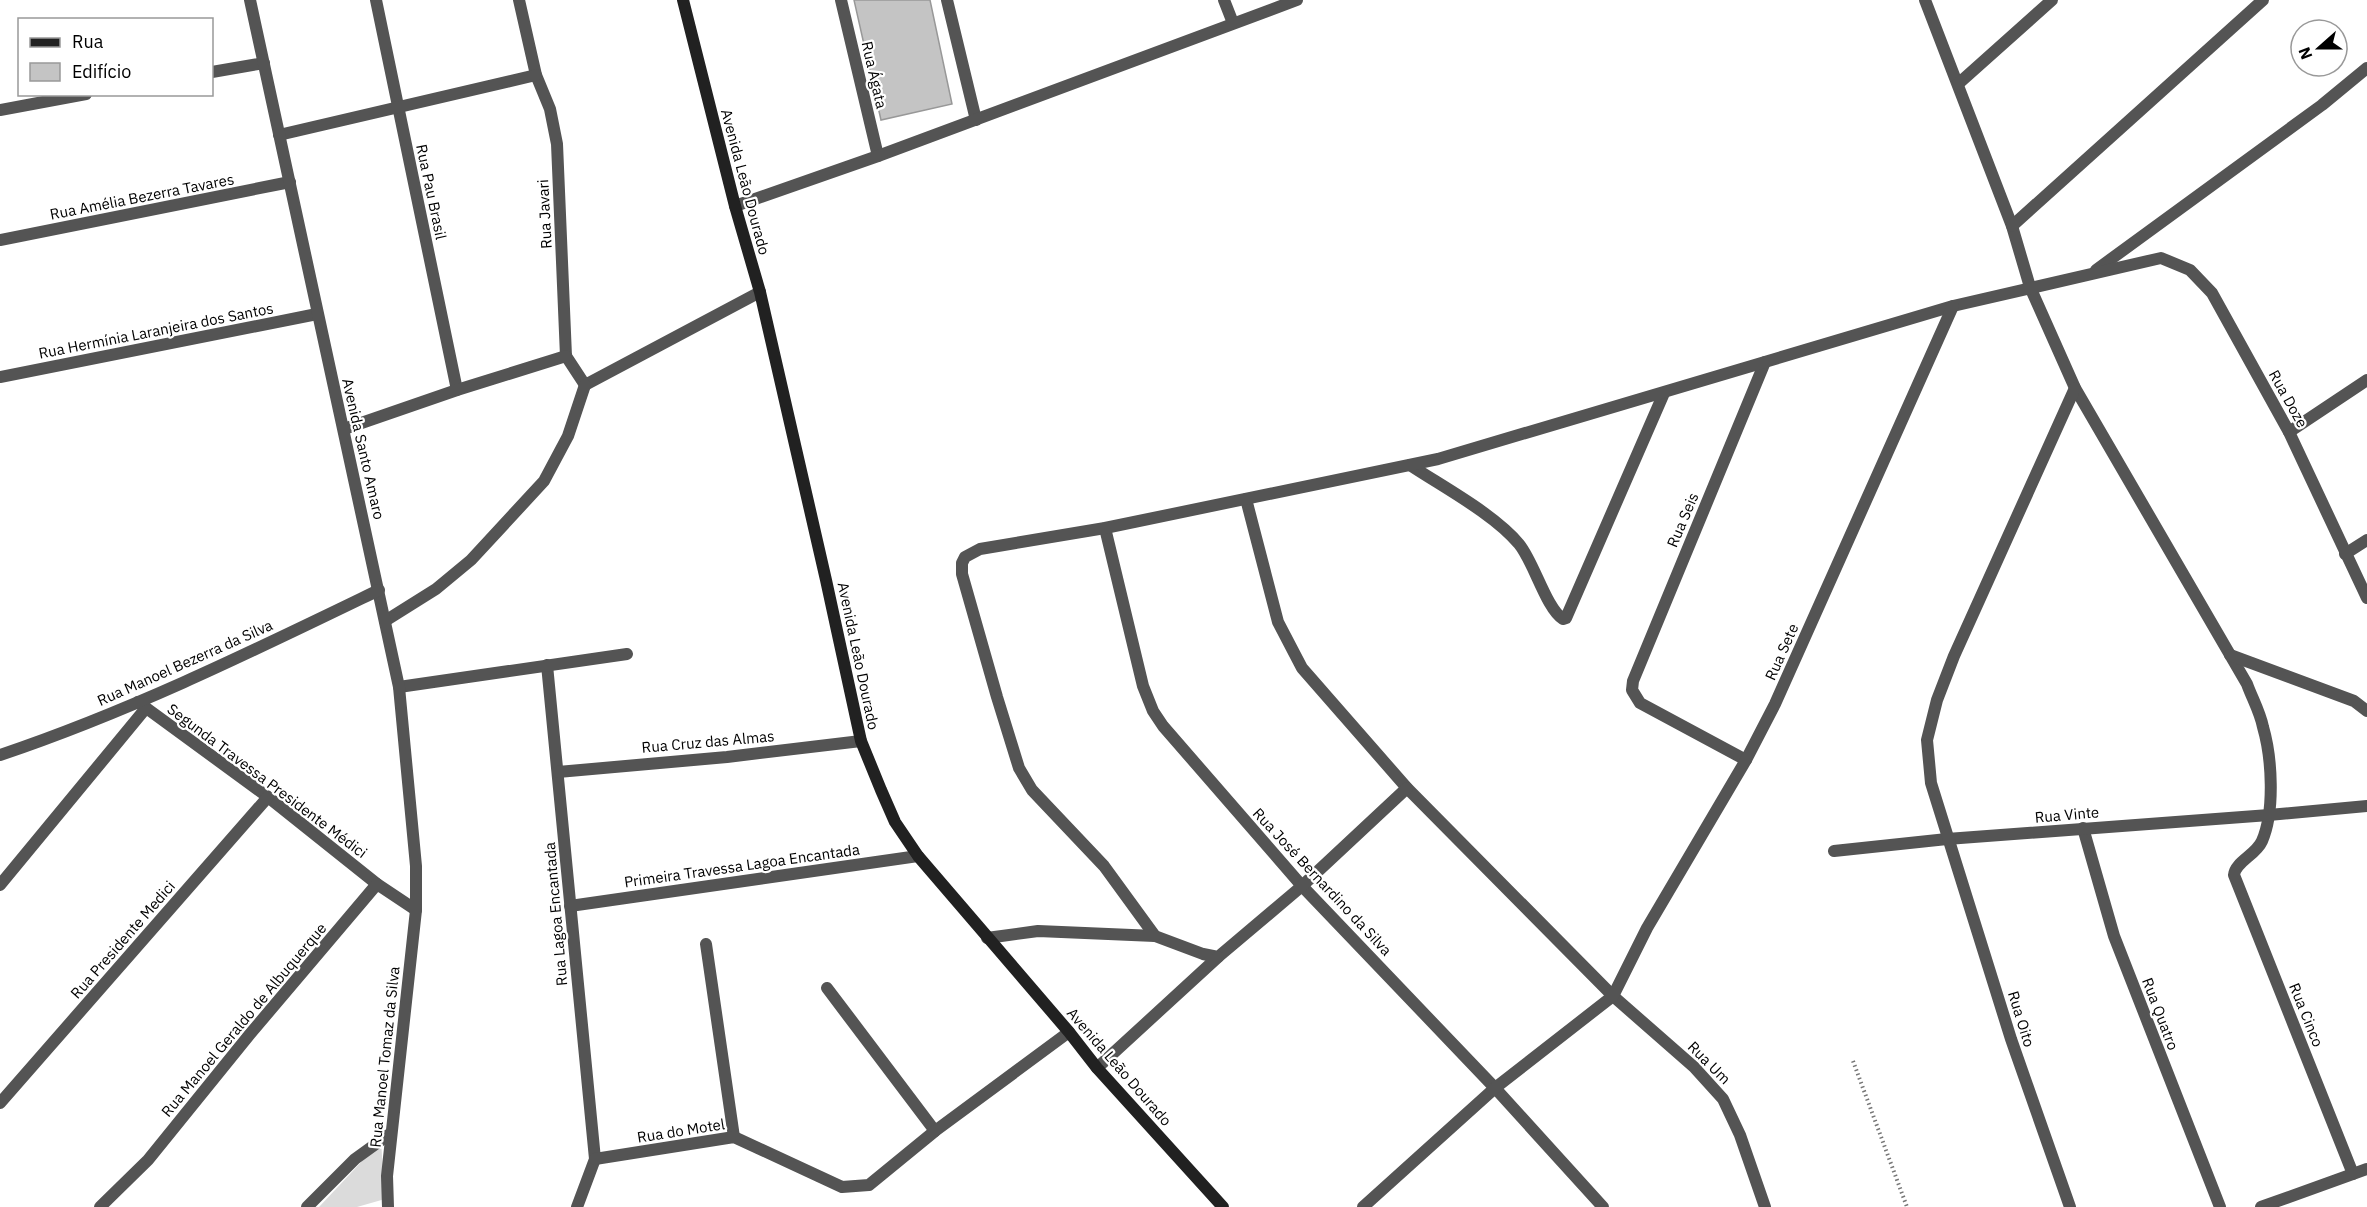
<svg xmlns="http://www.w3.org/2000/svg" width="2367" height="1207" viewBox="0 0 2367 1207" font-family="'IBM Plex Sans',sans-serif">
<style>
.green{fill:#dbdbdb}
.building{fill:#c4c4c4;stroke:#989898;stroke-width:1.5}
.lines{fill:none;stroke-linecap:round;stroke-linejoin:round}
.path{stroke:#767676;stroke-width:4;stroke-dasharray:1.5 3;stroke-linecap:butt}
.minor{stroke:#545454;stroke-width:12}
.tertiary{stroke:#545454;stroke-width:12}
.secondary{stroke:#212121;stroke-width:12}
.labels{text-anchor:middle;stroke-width:4.5;stroke-linejoin:round;paint-order:stroke}
.street-label{font-size:15px;fill:#000;stroke:#fff}
</style>
<rect width="100%" height="100%" fill="#fff"/>
<polygon class="green" points="381,1141 385,1199 357,1207 319,1207"/>
<polygon class="building" points="854,0 930,0 952,104 881,120"/>
<g class="lines">
<polyline class="path" points="1853,1061 1907,1207"/>
<g class="minor">
<polyline points="376,0 457,390"/>
<polyline points="519,0 536,75 550,109 557,144 566,356"/>
<polyline points="841,0 878,156"/>
<polyline points="947,0 976,120"/>
<polyline points="1224,0 1233,23"/>
<path d="M1925 0 2012 226 2030 287 2075 388 2247 684C2252 698 2260 712 2263 727 2272 758 2275 811 2262 841 2256 855 2235 862 2234 875L2353 1174"/>
<polyline points="212,72 264,63"/>
<polyline points="1958,84 2052,0"/>
<polyline points="0,110 86,94"/>
<polyline points="279,135 536,75"/>
<polyline points="735,206 878,156 1297,0"/>
<polyline points="2012,226 2263,0"/>
<polyline points="0,240 290,182"/>
<polyline points="2096,270 2322,105 2367,68"/>
<polyline points="566,356 585,385 760,292"/>
<polyline points="0,377 317,314"/>
<polyline points="344,429 457,390 566,356"/>
<polyline points="2289,432 2367,380"/>
<path d="M1410 465C1443 487 1494 514 1519 544 1534 562 1546 608 1563 619L1566 618 1664 393"/>
<polyline points="1246,499 1278,622 1302,668 1407,788 1613,996 1694,1067 1723,1099 1740,1135 1765,1207"/>
<polyline points="1105,528 1143,686 1153,711 1163,726 1302,886 1495,1088 1603,1207"/>
<polyline points="2345,554 2367,540"/>
<polyline points="385,621 436,589 471,560 544,481 568,436 585,385"/>
<polyline points="2230,655 2354,701 2367,711"/>
<polyline points="547,665 595,1159 577,1207"/>
<polyline points="399,687 627,654"/>
<polyline points="138,702 268,797 377,884"/>
<polyline points="1746,760 1640,703 1632,690 1633,681 1765,362"/>
<polyline points="558,772 727,757 861,741"/>
<polyline points="1407,788 1302,886 1218,957 1203,954 1155,936 1104,866 1032,790 1019,768 997,697 962,574 962,563 965,557 980,549 1105,528 1438,459 1953,306 2161,258 2190,270 2212,293 2289,432 2367,598"/>
<polyline points="2083,828 2114,936 2220,1207"/>
<polyline points="1834,851 1947,839 2269,815 2367,806"/>
<polyline points="0,885 146,708"/>
<polyline points="570,906 918,856"/>
<polyline points="987,938 1038,931 1155,936"/>
<polyline points="706,944 734,1137"/>
<polyline points="827,988 935,1131"/>
<polyline points="1097,1068 1218,957"/>
<polyline points="0,1103 268,797"/>
<polyline points="595,1159 734,1137 842,1187 869,1185 935,1131 1069,1032"/>
<polyline points="100,1207 148,1160 250,1034 377,884 416,910"/>
<polyline points="307,1207 355,1159 391,1133"/>
<polyline points="1363,1207 1495,1088 1613,996 1647,928 1746,760 1775,704 1953,306"/>
<polyline points="2070,1207 2011,1039 1931,783 1927,740 1937,700 1954,656 2075,388"/>
<polyline points="2261,1207 2367,1169"/>
</g>
<g class="tertiary">
<polyline points="250,0 399,687 416,866 416,910 387,1176 388,1207"/>
<path d="M0 755C131 711 255 650 379 590"/>
</g>
<polyline class="secondary" points="683,0 735,206 760,292 826,580 861,741 881,790 895,822 918,856 1069,1032 1097,1068 1223,1207"/>
</g>
<g class="labels">
<g class="street-label">
<text transform="translate(874 75) rotate(77)" y="5">Rua Ágata</text>
<text transform="translate(745 182) rotate(75)" y="5">Avenida Leão Dourado</text>
<text transform="translate(431 192) rotate(78)" y="5">Rua Pau Brasil</text>
<text transform="translate(142 197) rotate(-11)" y="5">Rua Amélia Bezerra Tavares</text>
<text transform="translate(545 214) rotate(-93)" y="5">Rua Javari</text>
<text transform="translate(156 331) rotate(-11)" y="5">Rua Hermínia Laranjeira dos Santos</text>
<text transform="translate(2288 399) rotate(61)" y="5">Rua Doze</text>
<text transform="translate(363 449) rotate(77)" y="5">Avenida Santo Amaro</text>
<text transform="translate(1683 520) rotate(-67)" y="5">Rua Seis</text>
<text transform="translate(1782 652) rotate(-66)" y="5">Rua Sete</text>
<text transform="translate(858 656) rotate(78)" y="5">Avenida Leão Dourado</text>
<text transform="translate(185 663) rotate(-24)" y="5">Rua Manoel Bezerra da Silva</text>
<text transform="translate(708 742) rotate(-5)" y="5">Rua Cruz das Almas</text>
<text transform="translate(267 781) rotate(37)" y="5">Segunda Travessa Presidente Médici</text>
<text transform="translate(2067 815) rotate(-5)" y="5">Rua Vinte</text>
<text transform="translate(742 866) rotate(-8)" y="5">Primeira Travessa Lagoa Encantada</text>
<text transform="translate(1322 882) rotate(47)" y="5">Rua José Bernardino da Silva</text>
<text transform="translate(556 914) rotate(-95)" y="5">Rua Lagoa Encantada</text>
<text transform="translate(123 940) rotate(-49)" y="5">Rua Presidente Medici</text>
<text transform="translate(2160 1014) rotate(69)" y="5">Rua Quatro</text>
<text transform="translate(2306 1015) rotate(68)" y="5">Rua Cinco</text>
<text transform="translate(2021 1019) rotate(73)" y="5">Rua Oito</text>
<text transform="translate(244 1020) rotate(-50)" y="5">Rua Manoel Geraldo de Albuquerque</text>
<text transform="translate(385 1057) rotate(-84)" y="5">Rua Manoel Tomaz da Silva</text>
<text transform="translate(1709 1063) rotate(45)" y="5">Rua Um</text>
<text transform="translate(1119 1067) rotate(49)" y="5">Avenida Leão Dourado</text>
<text transform="translate(681 1131) rotate(-9)" y="5">Rua do Motel</text>
</g>
</g>
<rect x="18" y="18" width="195" height="78" fill="#ffffff" stroke="#999999" stroke-width="1.5"/>
<rect x="30" y="38" width="30" height="9" fill="#212121" stroke="#999999" stroke-width="1.5"/>
<text x="72" y="48" font-size="18" fill="#000000">Rua</text>
<rect x="30" y="63" width="30" height="18" fill="#c4c4c4" stroke="#999999" stroke-width="1.5"/>
<text x="72" y="78" font-size="18" fill="#000000">Edifício</text>
<g transform="translate(2319 48) rotate(249)"><circle r="28" fill="#ffffff" stroke="#999999" stroke-width="1.5"/>
<path d="M0-4.5L10 22L0 15L-10 22Z" fill="#000000"/>
<text y="-9" font-size="16" font-weight="bold" text-anchor="middle" fill="#000000">N</text>
</g>
</svg>
